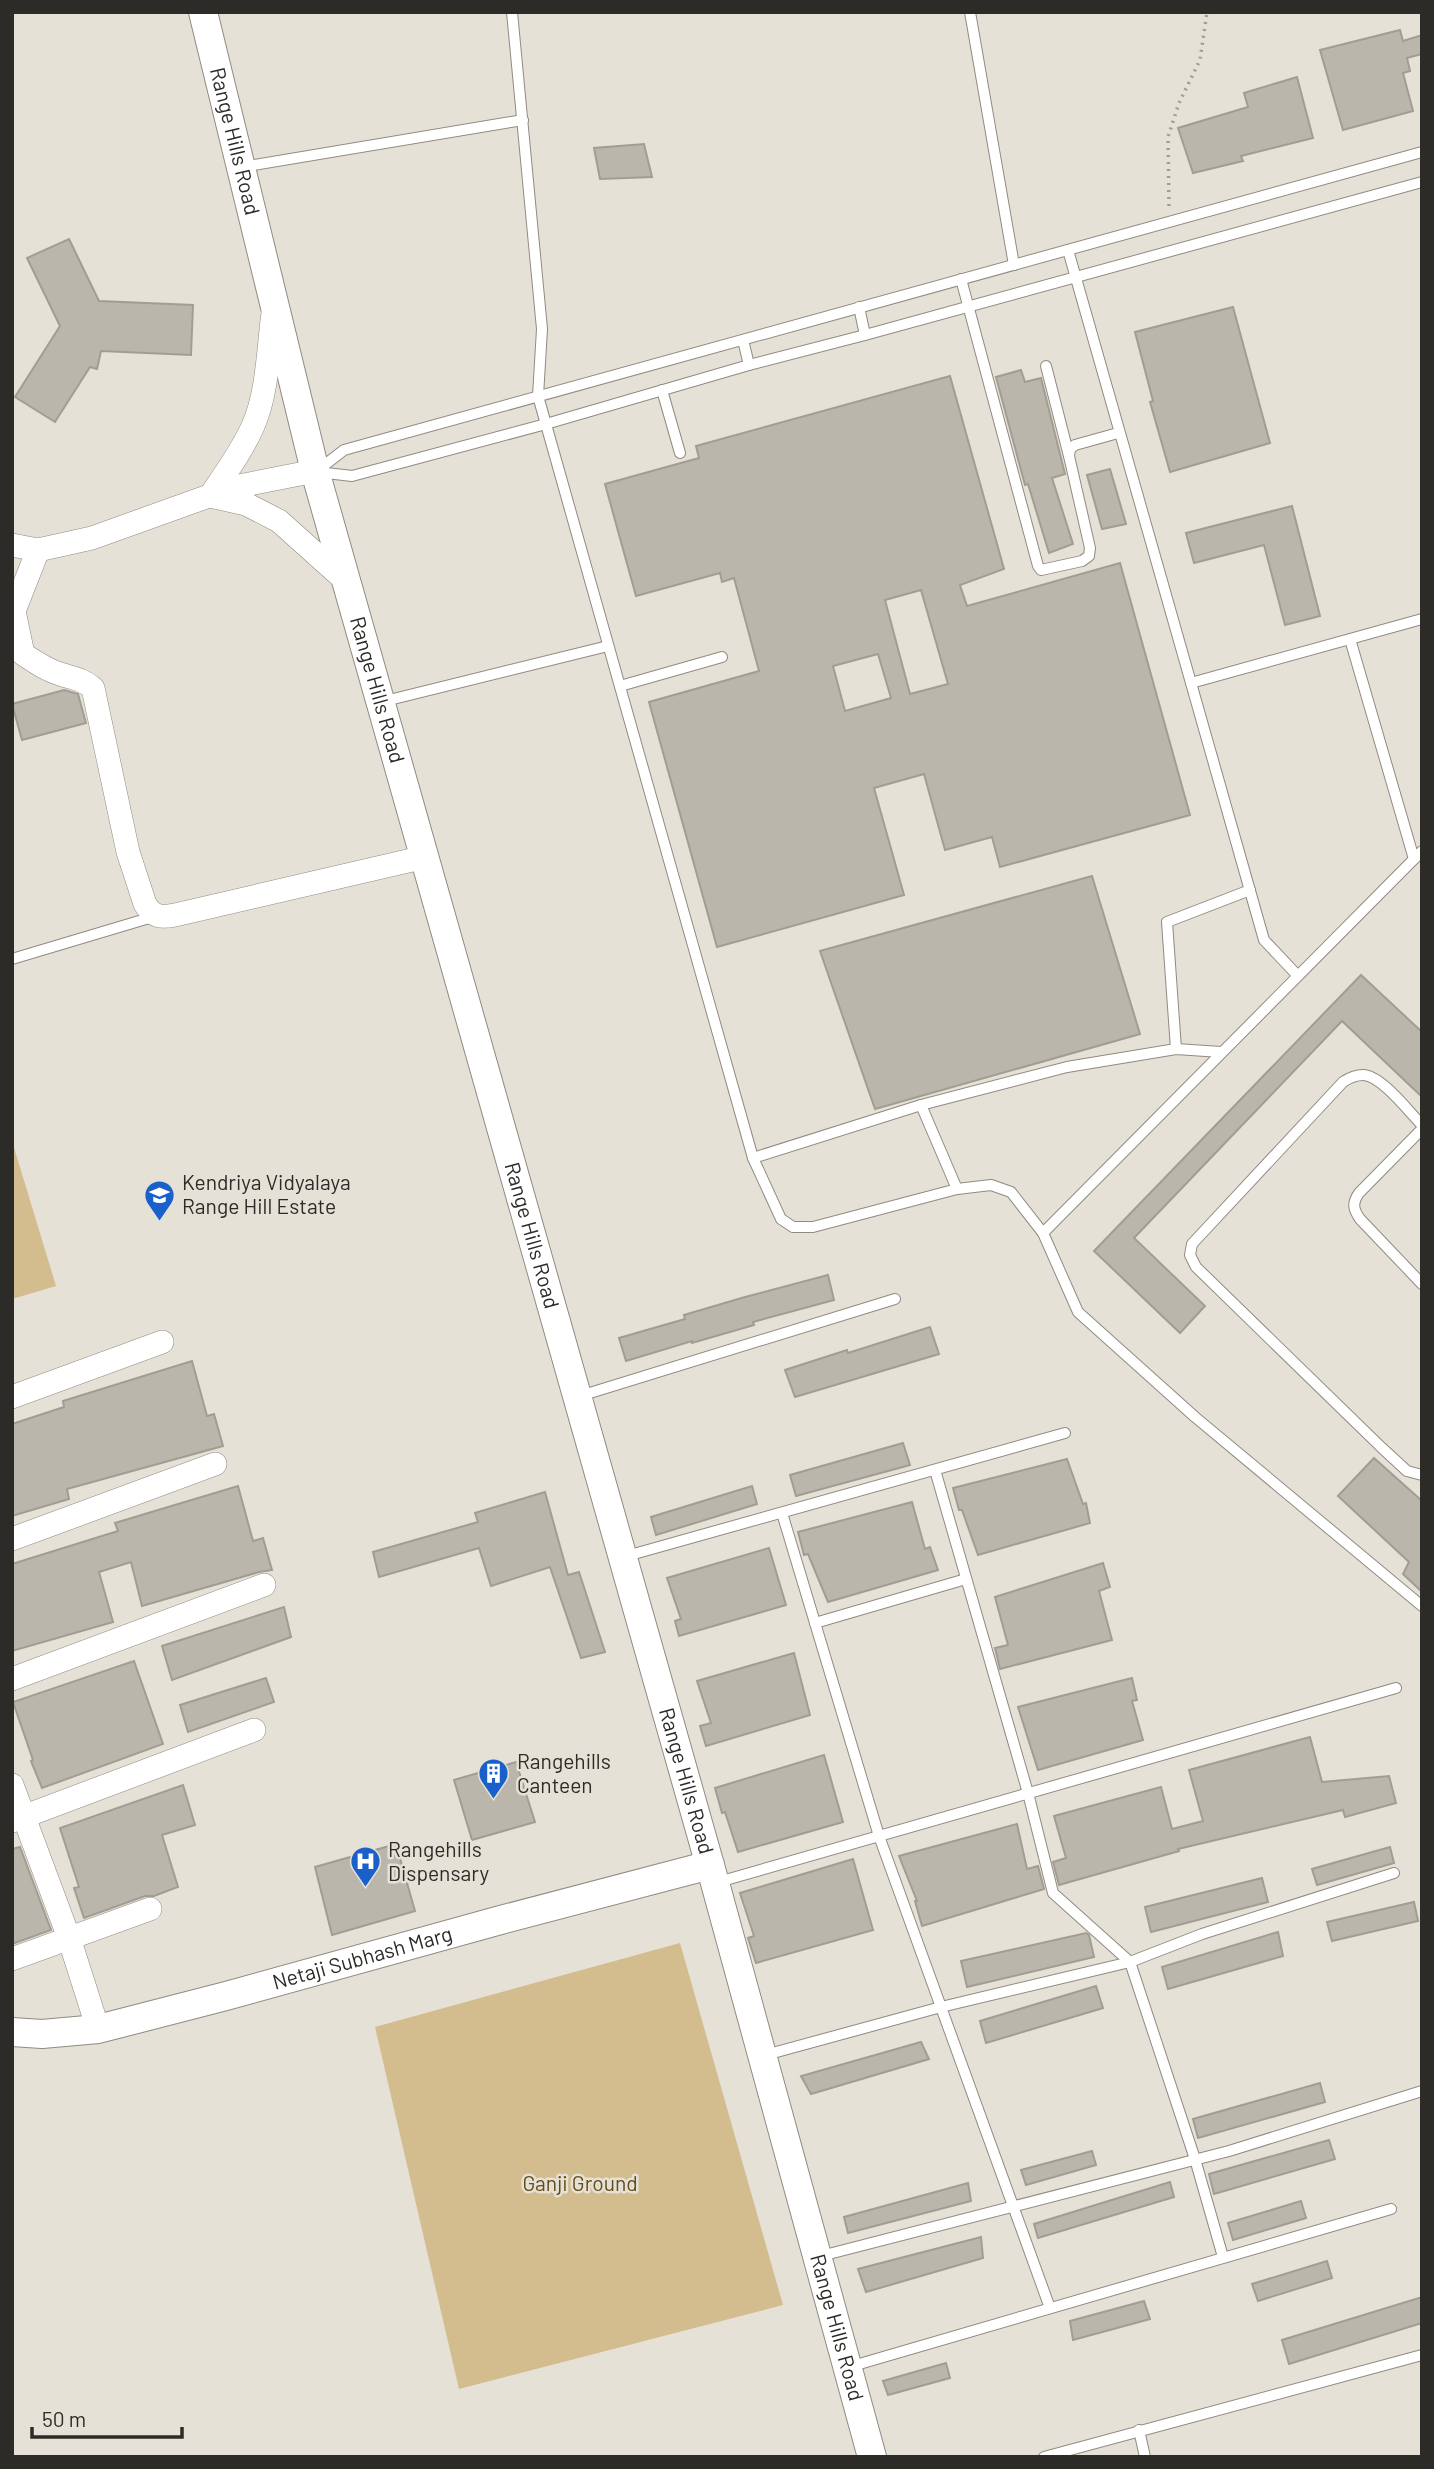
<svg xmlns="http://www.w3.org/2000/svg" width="1434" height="2469" viewBox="0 0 1434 2469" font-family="Barlow,sans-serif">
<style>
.green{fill:#d3bc8d}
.building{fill:#bbb6ac;stroke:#a29d93;stroke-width:2;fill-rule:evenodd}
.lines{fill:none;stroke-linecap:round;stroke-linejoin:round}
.service-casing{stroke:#908b82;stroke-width:12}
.minor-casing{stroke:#908b82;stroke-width:24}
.tertiary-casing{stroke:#908b82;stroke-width:30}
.path{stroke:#a19d94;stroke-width:3.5;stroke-dasharray:2 5;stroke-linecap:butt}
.service{stroke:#fff;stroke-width:10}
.minor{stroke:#fff;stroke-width:23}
.tertiary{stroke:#fff;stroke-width:28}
.labels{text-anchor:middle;stroke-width:5;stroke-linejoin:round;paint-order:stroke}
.street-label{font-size:21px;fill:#2d2b27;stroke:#e6e1d6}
.poi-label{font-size:21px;fill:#2d2b27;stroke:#e6e1d6;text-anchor:start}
.park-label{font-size:21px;fill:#624c19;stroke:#e6e1d6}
</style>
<rect width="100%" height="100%" fill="#e6e1d6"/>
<g class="green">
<polygon points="12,1141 56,1286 12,1299"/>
<polygon points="680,1943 783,2305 459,2389 375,2027"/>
</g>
<g class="building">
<polygon points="1400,30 1403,41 1422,35 1422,54 1407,58 1410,71 1403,73 1413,111 1343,130 1320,50"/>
<polygon points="1297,77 1313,138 1241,156 1243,161 1193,173 1178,128 1248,107 1244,93"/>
<polygon points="644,144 652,177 600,179 594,148"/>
<polygon points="69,239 99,301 193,305 191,355 101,351 97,369 90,367 55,422 15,397 60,326 27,258"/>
<polygon points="1233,307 1270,443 1170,472 1150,402 1153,401 1135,332"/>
<polygon points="1021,370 1025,382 1041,378 1065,474 1052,478 1073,544 1049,553 1028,484 1025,485 996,377"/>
<path d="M950 376 1004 569 960 585 967 606 1120 563 1190 815 1000 867 992 837 945 850 924 774 874 788 904 895 717 947 649 702 759 671 734 578 722 582 720 573 636 596 605 484 699 458 696 446ZM921 590 948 684 910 694 885 600ZM878 654 891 698 845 711 833 666Z"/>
<polygon points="1110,469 1126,524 1102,529 1087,475"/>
<polygon points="1292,506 1320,616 1285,625 1264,545 1194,563 1186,533"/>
<polygon points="64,690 78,694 86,723 22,740 12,704"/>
<polygon points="1092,876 1140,1034 875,1109 820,951"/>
<polygon points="1361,975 1422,1032 1422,1097 1342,1021 1134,1238 1205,1306 1180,1333 1094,1251"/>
<polygon points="828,1275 834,1300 753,1322 754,1325 692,1343 692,1341 626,1361 619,1338 685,1319 684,1315 745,1297"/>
<polygon points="930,1327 939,1354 795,1397 785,1370 847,1350 848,1353"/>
<polygon points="192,1361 207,1416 214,1414 223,1446 67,1489 69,1499 12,1516 12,1424 64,1407 63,1401"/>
<polygon points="903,1443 910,1465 796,1496 790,1475"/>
<polygon points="1374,1458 1422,1501 1422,1592 1403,1574 1409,1562 1338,1496"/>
<polygon points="1067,1459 1083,1504 1086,1503 1090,1523 978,1555 962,1510 959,1510 953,1488"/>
<polygon points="238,1486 253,1541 263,1538 272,1570 259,1572 142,1606 131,1562 99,1572 113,1622 12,1651 12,1564 118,1531 115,1523"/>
<polygon points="752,1486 757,1504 656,1535 651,1517"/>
<polygon points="545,1492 568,1575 579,1572 605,1652 581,1658 550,1567 491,1586 479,1548 379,1577 373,1552 478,1522 475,1513"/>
<polygon points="912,1502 925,1549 930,1547 938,1570 828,1602 808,1554 804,1555 798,1532"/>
<polygon points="769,1548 786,1605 679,1636 675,1621 681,1619 667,1578"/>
<polygon points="1103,1563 1110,1587 1099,1591 1112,1640 1000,1669 995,1648 1008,1645 995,1597"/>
<polygon points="284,1607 291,1637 172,1680 162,1646"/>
<polygon points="794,1653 810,1715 706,1746 700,1726 711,1723 697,1681"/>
<polygon points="134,1661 163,1744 42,1788 31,1761 33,1760 13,1702"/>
<polygon points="266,1678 274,1702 188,1732 180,1705"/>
<polygon points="1132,1678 1137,1700 1132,1701 1143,1740 1038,1770 1018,1707"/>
<polygon points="1310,1737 1322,1782 1389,1776 1396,1803 1345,1817 1343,1810 1178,1849 1179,1851 1059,1885 1053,1862 1066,1858 1054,1816 1161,1787 1172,1829 1203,1821 1189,1770"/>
<polygon points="824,1755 843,1822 738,1852 725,1812 722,1813 715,1788"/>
<polygon points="516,1762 535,1822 472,1840 454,1780"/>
<polygon points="183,1785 195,1825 162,1835 178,1887 154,1896 145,1896 84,1918 74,1888 79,1887 60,1828"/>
<polygon points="1017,1824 1027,1869 1038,1866 1044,1889 922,1926 915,1901 917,1901 899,1856"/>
<polygon points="396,1844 415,1911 332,1935 315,1867"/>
<polygon points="20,1847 51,1930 12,1944 12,1849"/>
<polygon points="1390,1847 1394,1863 1317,1885 1312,1869"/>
<polygon points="853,1859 873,1930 756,1963 748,1938 754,1936 740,1893"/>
<polygon points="1262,1878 1268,1902 1151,1932 1145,1907"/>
<polygon points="1414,1902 1418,1921 1332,1941 1327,1922"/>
<polygon points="1278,1932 1283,1956 1168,1989 1162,1967"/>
<polygon points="1086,1933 1089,1935 1094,1957 967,1987 961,1961"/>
<polygon points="1096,1986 1103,2008 986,2043 980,2021"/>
<polygon points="921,2042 929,2059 811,2094 801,2076"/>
<polygon points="1320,2083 1325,2102 1198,2138 1193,2119"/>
<polygon points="1329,2140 1335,2159 1214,2194 1209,2174"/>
<polygon points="1092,2151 1096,2165 1026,2185 1021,2170"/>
<polygon points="1170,2182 1174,2197 1038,2238 1034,2224"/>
<polygon points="968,2183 971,2201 848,2233 844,2217"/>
<polygon points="1301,2201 1306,2218 1233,2240 1228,2223"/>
<polygon points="981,2237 983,2258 866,2292 858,2269"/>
<polygon points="1327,2261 1332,2278 1258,2301 1252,2284"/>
<polygon points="1422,2297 1422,2323 1289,2364 1282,2340"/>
<polygon points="1144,2301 1150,2319 1073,2340 1070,2321"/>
<polygon points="946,2363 950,2378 888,2395 883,2381"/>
</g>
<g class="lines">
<defs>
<g id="service">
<polyline points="512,12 542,329 538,396 753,1158"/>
<polyline points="970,12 1014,265"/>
<polyline points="242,167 523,120"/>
<polyline points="1068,250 1264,940 1297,975"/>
<polyline points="961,279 1038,566 1041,570 1082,561 1089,556 1090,548 1069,456 1070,449 1075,445 1118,433"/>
<polyline points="859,307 865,335"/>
<polyline points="743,340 749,365"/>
<polyline points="1046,366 1069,456"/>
<polyline points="662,390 680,453"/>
<polyline points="318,470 344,450 1422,152"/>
<polyline points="318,472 352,476 546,424 749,365 865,335 1422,182"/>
<polyline points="1350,639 1414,859"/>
<polyline points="1191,683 1422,619"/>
<polyline points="620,686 722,657"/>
<polyline points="381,702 608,646"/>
<polyline points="1422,851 1043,1233 1078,1312 1195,1417 1422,1606"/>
<polyline points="12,959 156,916"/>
<polyline points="1176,1049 1167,922 1250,890"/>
<polyline points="921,1105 957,1189"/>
<path d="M1422 1125C1409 1112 1381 1075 1363 1075 1355 1075 1349 1078 1343 1082L1192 1244 1190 1255 1196 1267 1382 1448 1407 1471 1422 1475"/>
<path d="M1422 1129 1359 1193C1352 1203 1353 1209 1360 1219L1422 1284"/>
<polyline points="1043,1233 1011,1192 991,1185 957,1189 813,1227 793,1227 781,1219 753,1158 921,1105 1067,1067 1176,1049 1221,1052"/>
<polyline points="580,1396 895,1299"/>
<polyline points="935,1470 1028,1793 1053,1893 1130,1962 1195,2159 1223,2257"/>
<polyline points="782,1513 879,1836 1050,2308"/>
<polyline points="623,1557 1065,1433"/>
<polyline points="815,1623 966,1579"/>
<polyline points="715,1883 1396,1688"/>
<polyline points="762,2056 941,2007 1130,1962 1202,1934 1394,1873"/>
<polyline points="817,2257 1229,2151 1422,2091"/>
<polyline points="849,2367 1391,2209"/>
<polyline points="1139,2430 1145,2457"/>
<polyline points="1044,2457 1422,2355"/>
</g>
<g id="minor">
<path d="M273 313C268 350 268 392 253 426 242 451 225 474 210 496L246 504 279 521 346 581"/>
<polyline points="12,545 38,550 92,538 234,487 315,471"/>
<path d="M38 550 14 611 23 654C35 662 47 670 60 674 75 679 80 678 93 688L128 852 145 904C153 917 161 918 175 915L425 857"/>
<polyline points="12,1397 162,1342"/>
<polyline points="12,1539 215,1464"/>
<polyline points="12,1679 264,1585"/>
<polyline points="12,1785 69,1938 98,2029"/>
<polyline points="12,1821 254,1730"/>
<polyline points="12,1959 150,1909"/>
</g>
<g id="tertiary">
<path id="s1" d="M203 12 315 471 715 1883 872 2457"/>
<path id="s2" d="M12 2032 42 2034 98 2029 226 1996 497 1921 710 1865"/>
</g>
</defs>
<use href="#service" class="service-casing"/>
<use href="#minor" class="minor-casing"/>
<use href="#tertiary" class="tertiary-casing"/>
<polyline class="path" points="1169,206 1168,137 1179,103 1200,60 1207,12"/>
<use href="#service" class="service"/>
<use href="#minor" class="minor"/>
<use href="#tertiary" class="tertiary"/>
</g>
<defs>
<symbol id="school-pin" viewBox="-11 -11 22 30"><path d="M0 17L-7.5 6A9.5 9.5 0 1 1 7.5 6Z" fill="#1a60cb" stroke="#e6e1d6"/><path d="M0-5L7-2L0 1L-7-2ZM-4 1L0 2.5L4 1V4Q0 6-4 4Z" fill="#fff"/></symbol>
<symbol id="building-pin" viewBox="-11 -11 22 30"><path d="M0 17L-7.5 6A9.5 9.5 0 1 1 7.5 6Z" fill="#1a60cb" stroke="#e6e1d6"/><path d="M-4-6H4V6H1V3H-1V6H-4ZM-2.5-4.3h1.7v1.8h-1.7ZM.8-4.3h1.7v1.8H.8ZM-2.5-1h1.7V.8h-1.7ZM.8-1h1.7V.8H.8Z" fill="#fff"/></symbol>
<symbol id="hospital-pin" viewBox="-11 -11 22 30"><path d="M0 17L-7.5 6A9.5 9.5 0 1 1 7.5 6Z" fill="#1a60cb" stroke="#e6e1d6"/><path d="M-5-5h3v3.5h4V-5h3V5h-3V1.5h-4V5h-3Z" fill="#fff"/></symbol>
</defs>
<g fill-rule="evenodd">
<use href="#school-pin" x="142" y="1178" width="35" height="47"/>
<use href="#building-pin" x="476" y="1756" width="35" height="47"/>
<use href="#hospital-pin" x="348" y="1844" width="35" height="47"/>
</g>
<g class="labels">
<g class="street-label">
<text dy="7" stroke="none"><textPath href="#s1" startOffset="133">Range Hills Road</textPath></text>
<text dy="7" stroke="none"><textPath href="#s1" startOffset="700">Range Hills Road</textPath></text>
<text dy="7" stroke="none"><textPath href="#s1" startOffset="1267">Range Hills Road</textPath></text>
<text dy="7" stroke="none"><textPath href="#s1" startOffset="1834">Range Hills Road</textPath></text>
<text dy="7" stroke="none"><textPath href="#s2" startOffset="360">Netaji Subhash Marg</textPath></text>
<text dy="7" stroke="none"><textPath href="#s1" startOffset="2401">Range Hills Road</textPath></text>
</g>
<g class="poi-label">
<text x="182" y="1190">Kendriya Vidyalaya<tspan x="182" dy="24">Range Hill Estate</tspan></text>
<text x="517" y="1769">Rangehills<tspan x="517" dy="24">Canteen</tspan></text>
<text x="388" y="1857">Rangehills<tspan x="388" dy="24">Dispensary</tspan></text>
</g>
<g class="park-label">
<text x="580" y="2191">Ganji Ground</text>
</g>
</g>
<rect width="1434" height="2469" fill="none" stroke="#2d2b27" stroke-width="28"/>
<path d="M32 2427v10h150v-10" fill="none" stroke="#2d2b27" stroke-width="3.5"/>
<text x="42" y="2427" font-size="21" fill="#2d2b27" stroke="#e6e1d6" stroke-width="5" paint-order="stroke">50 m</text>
</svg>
